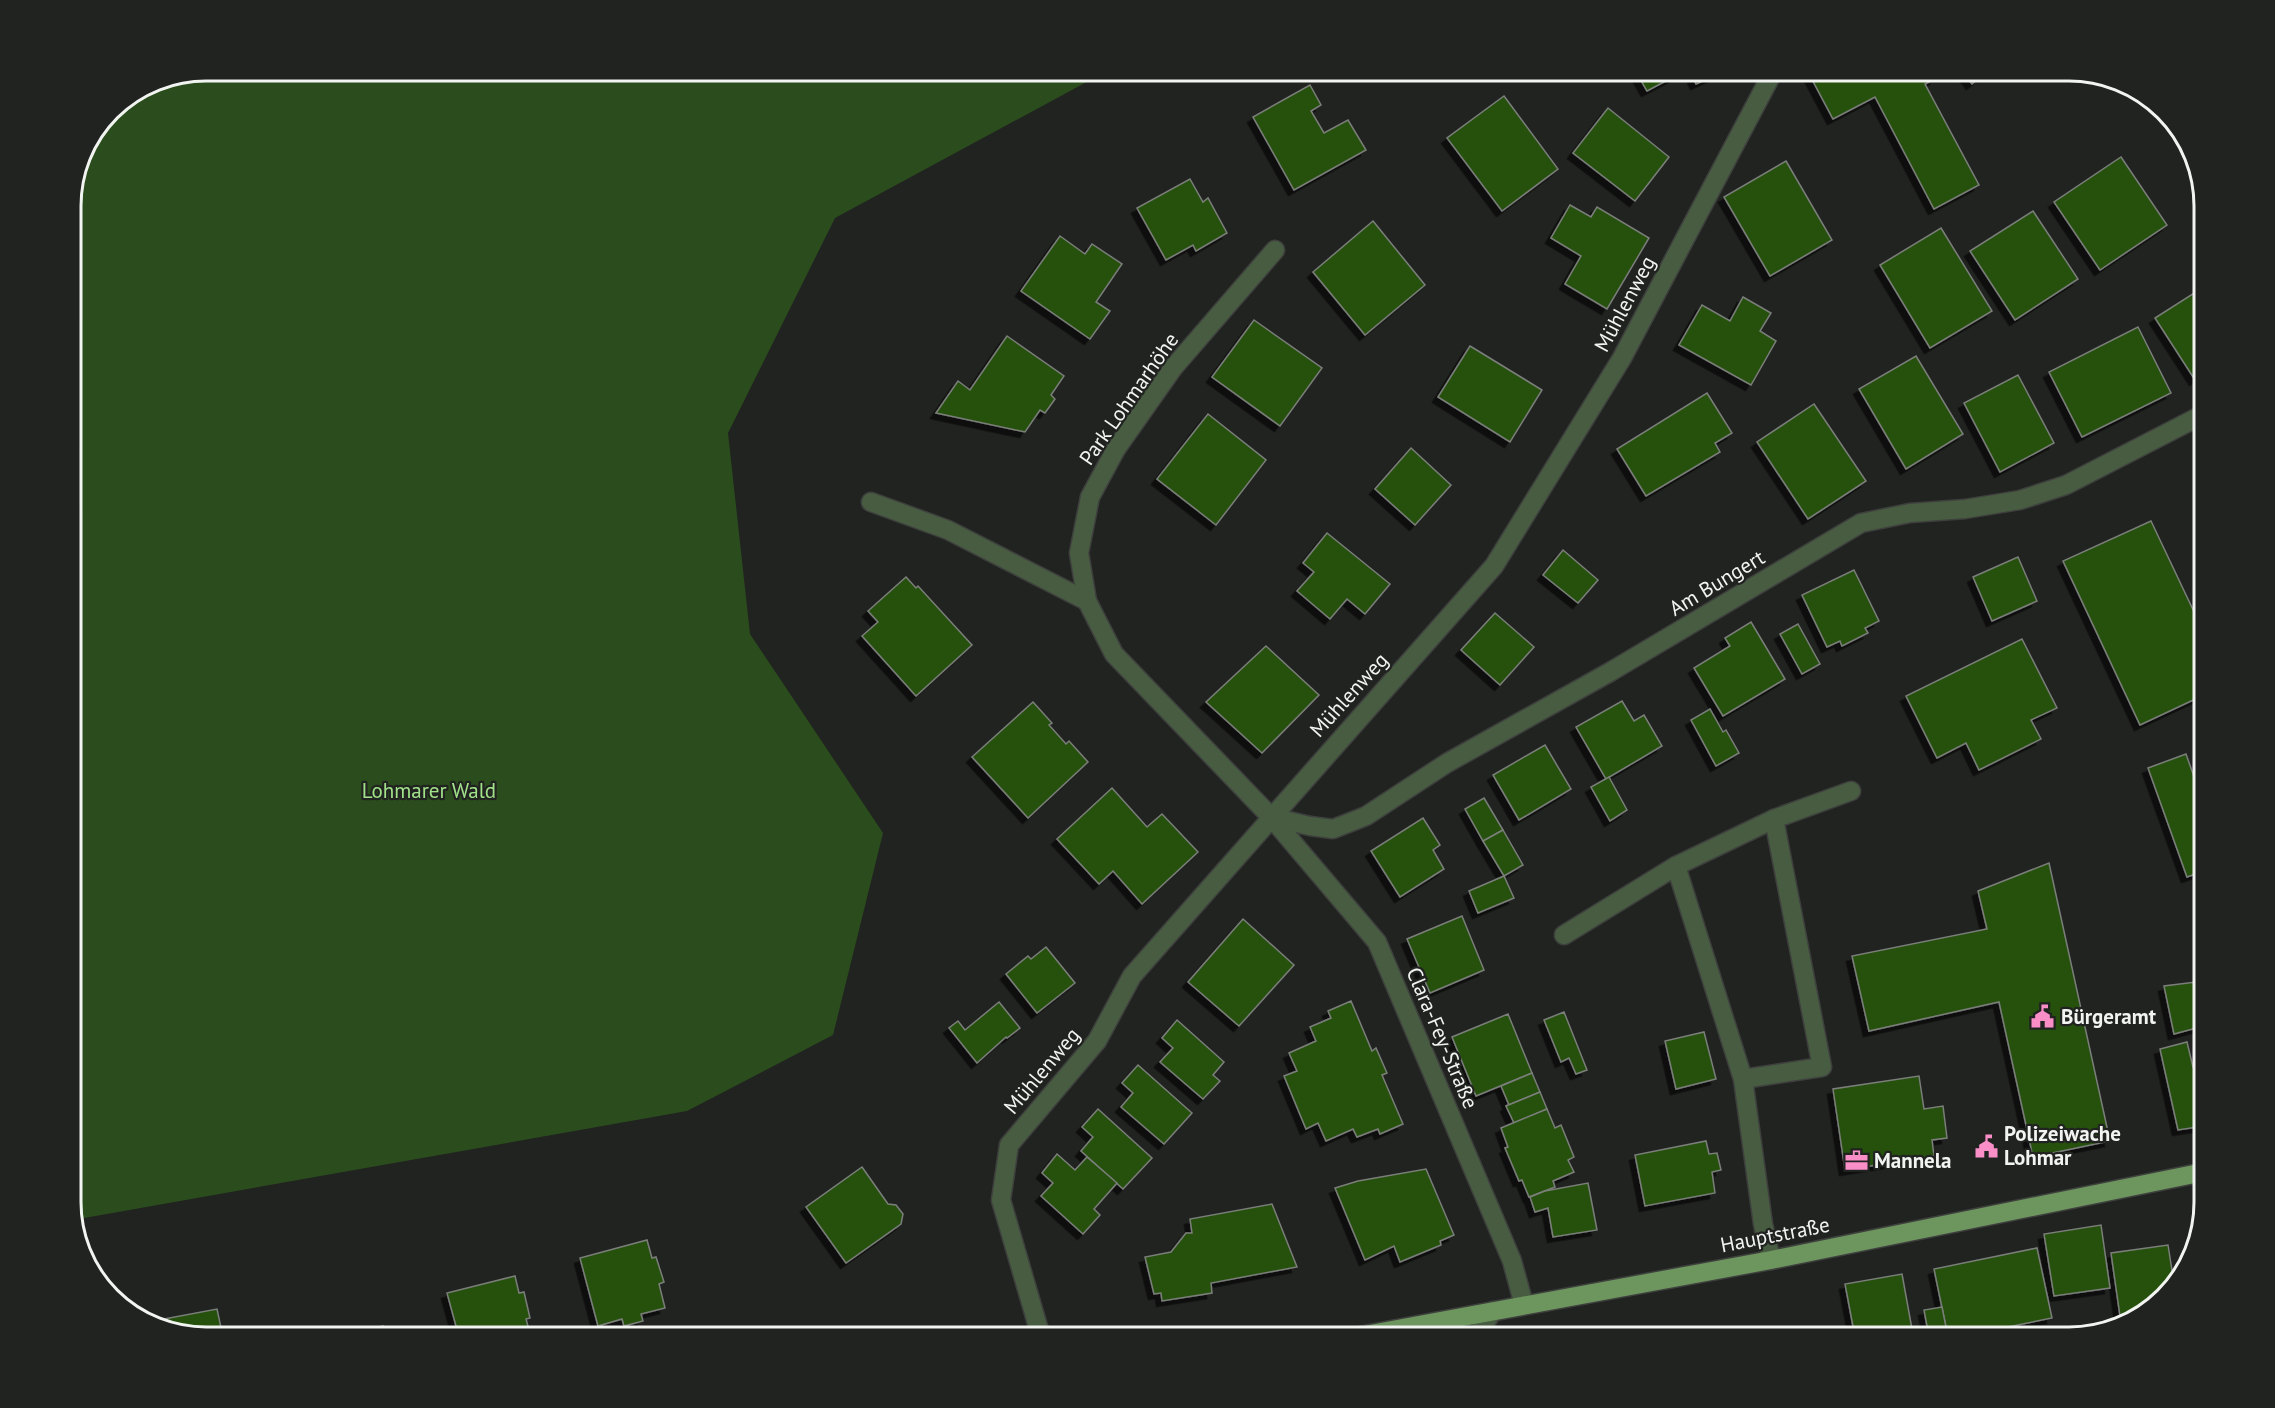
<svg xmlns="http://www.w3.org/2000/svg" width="2275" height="1408" viewBox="0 0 2275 1408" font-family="'PT Sans',sans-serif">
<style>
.green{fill:#2b4d1d}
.building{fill:#25510f;stroke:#7b7e7a;stroke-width:1.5;filter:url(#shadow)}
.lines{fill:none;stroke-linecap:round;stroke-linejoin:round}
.minor-casing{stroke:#3e403d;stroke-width:21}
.major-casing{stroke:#3e403d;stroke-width:21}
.minor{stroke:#485c42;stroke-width:18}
.major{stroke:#6d955e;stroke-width:18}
.labels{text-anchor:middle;stroke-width:4.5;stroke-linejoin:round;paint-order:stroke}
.street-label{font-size:21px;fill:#f2f4f1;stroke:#212320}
.park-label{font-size:21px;fill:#a1e289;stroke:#212320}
.poi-label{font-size:21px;font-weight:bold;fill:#f2f4f1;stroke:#212320;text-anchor:start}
.rim{fill:none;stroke:#f2f4f1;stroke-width:3}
</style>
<defs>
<filter id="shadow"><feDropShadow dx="-5.5" dy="5.5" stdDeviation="0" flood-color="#0009"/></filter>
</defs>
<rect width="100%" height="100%" fill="#212320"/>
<polygon class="green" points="206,70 1107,71 835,218 728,433 750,634 883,833 833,1035 687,1111 73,1220 71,1211 71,197 84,146 110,110 154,81"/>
<g class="building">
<polygon points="1635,70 1678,70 1679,74 1647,91"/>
<polygon points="1690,70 1727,70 1696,84"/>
<polygon points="1807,70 1930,70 1935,79 1925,84 1979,185 1934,209 1875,97 1833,119"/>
<polygon points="1961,70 1989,70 1972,84"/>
<polygon points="1310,85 1321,105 1311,111 1324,133 1348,120 1366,150 1294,190 1253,117"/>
<polygon points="1504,96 1558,169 1502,211 1447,138"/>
<polygon points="1608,108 1669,157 1635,201 1573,153"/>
<polygon points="2121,157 2167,225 2100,270 2054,202"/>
<polygon points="1786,161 1832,240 1770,276 1724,197"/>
<polygon points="1190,179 1203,202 1208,198 1227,233 1196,251 1193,245 1166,260 1137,208"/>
<polygon points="1570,205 1591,217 1597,207 1649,238 1607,309 1565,284 1581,256 1551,238"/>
<polygon points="2033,211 2078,279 2015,320 1970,251"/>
<polygon points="1373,221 1425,285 1365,335 1313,272"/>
<polygon points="1941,228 1992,311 1930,348 1880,265"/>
<polygon points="1060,236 1085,254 1092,244 1122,264 1096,302 1110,311 1090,339 1021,291"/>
<polygon points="2202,288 2204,292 2204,373 2195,380 2155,318"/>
<polygon points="1743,297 1771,313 1760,331 1776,341 1751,385 1679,345 1702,305 1730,321"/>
<polygon points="1254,320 1322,368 1280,426 1212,377"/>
<polygon points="2138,327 2171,393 2082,437 2049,372"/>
<polygon points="1007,336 1064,376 1051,395 1055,399 1045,413 1040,410 1025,432 936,413 958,381 970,390"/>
<polygon points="1470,346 1542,390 1510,442 1438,397"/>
<polygon points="1916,356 1963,434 1906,469 1859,389"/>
<polygon points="2018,375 2054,443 2000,472 1964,403"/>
<polygon points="1707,393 1732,433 1715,443 1720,452 1646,496 1617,449"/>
<polygon points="1814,404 1866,481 1808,519 1757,442"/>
<polygon points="1208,414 1266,460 1216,525 1157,479"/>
<polygon points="1411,448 1451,485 1415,525 1375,489"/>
<polygon points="2151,521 2204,633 2204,695 2140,725 2063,561"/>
<polygon points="1327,533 1390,584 1365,614 1347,599 1330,619 1297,591 1314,572 1303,563"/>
<polygon points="1563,550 1598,580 1578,603 1543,575"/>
<polygon points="2018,557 2037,601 1992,621 1973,577"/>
<polygon points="1854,570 1879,621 1865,628 1868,633 1842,646 1840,641 1827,647 1802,595"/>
<polygon points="906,577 916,588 918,586 972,645 916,696 862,636 878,622 868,611"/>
<polygon points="1495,613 1534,647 1500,685 1461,650"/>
<polygon points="1751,622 1785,679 1723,716 1694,668 1730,646 1725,638"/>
<polygon points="1798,624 1820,664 1802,674 1780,634"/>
<polygon points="2022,639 2057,708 2031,720 2041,739 1979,770 1966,743 1937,758 1906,696"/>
<polygon points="1266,646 1319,695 1262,753 1206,702"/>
<polygon points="1622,701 1634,721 1644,715 1662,746 1606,779 1576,727"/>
<polygon points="1033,702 1052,723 1049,725 1066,744 1069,741 1088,762 1028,818 972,757"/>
<polygon points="1710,709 1723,732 1726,730 1739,753 1716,766 1691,720"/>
<polygon points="1545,745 1571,789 1519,820 1493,775"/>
<polygon points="2186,754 2204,805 2204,871 2187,877 2148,768"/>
<polygon points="1609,777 1627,810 1610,821 1591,787"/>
<polygon points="1112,788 1147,827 1162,814 1198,852 1142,904 1113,871 1099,884 1057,839"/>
<polygon points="1484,798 1503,830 1483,841 1465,809"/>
<polygon points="1423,818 1440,845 1433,850 1444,869 1400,897 1371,851"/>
<polygon points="1503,830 1523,865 1504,876 1483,841"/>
<polygon points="2049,863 2110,1141 2033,1157 1999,1002 1869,1031 1852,956 1987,929 1978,891"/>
<polygon points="1504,876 1514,898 1478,913 1469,891"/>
<polygon points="1462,916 1484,970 1430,993 1407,939"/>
<polygon points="1243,919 1294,965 1239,1026 1188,982"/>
<polygon points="1046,947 1075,983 1037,1013 1006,974 1028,956 1031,959"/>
<polygon points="2204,981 2204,1026 2174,1034 2164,986"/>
<polygon points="1351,1001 1372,1051 1376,1048 1387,1073 1382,1075 1403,1124 1380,1134 1378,1129 1357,1137 1353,1129 1326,1141 1318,1123 1306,1129 1284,1076 1297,1071 1289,1053 1316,1041 1310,1027 1331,1018 1328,1011"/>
<polygon points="999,1002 1020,1028 1007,1038 1006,1037 977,1063 949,1028 958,1021 965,1030"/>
<polygon points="1564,1012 1587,1070 1576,1074 1569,1058 1561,1062 1544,1020"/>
<polygon points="1508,1014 1532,1073 1476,1096 1452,1037"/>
<polygon points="1177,1020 1224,1062 1213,1075 1220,1081 1203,1099 1160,1062 1173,1048 1162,1038"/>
<polygon points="1704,1032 1716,1079 1676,1089 1665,1041"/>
<polygon points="2187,1042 2193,1067 2204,1064 2204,1126 2178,1130 2160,1049"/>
<polygon points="1138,1065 1192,1113 1164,1144 1121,1107 1133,1093 1122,1083"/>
<polygon points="1532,1073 1540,1092 1509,1105 1501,1086"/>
<polygon points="1919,1076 1924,1109 1943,1106 1947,1138 1932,1140 1934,1156 1845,1170 1833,1089"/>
<polygon points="1540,1092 1547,1109 1514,1123 1506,1106"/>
<polygon points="1098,1109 1152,1158 1123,1189 1081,1151 1093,1137 1082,1127"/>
<polygon points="1547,1109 1555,1128 1561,1125 1574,1157 1568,1160 1574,1172 1553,1181 1555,1187 1529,1197 1522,1180 1519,1181 1505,1148 1508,1147 1501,1128"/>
<polygon points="1706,1141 1709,1154 1717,1153 1721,1170 1712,1172 1715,1193 1645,1206 1635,1155"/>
<polygon points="1057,1154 1075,1170 1087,1157 1117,1183 1094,1209 1100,1215 1083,1234 1041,1196 1053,1183 1042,1173"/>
<polygon points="862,1167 888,1204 896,1205 903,1214 901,1224 846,1263 806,1207"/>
<polygon points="1426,1169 1454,1235 1440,1241 1441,1245 1400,1262 1394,1246 1365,1260 1335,1188 1358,1181"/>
<polygon points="1588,1183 1597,1230 1553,1237 1548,1208 1535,1212 1530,1197 1545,1191"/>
<polygon points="1272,1204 1297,1267 1211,1283 1212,1293 1162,1301 1161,1293 1154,1294 1145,1257 1171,1252 1186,1233 1192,1233 1190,1219"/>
<polygon points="2101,1225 2110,1288 2054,1296 2044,1234"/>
<polygon points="647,1240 652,1258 656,1257 664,1282 659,1284 665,1308 641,1314 643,1321 624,1326 622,1319 598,1326 580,1258"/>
<polygon points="2168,1245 2174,1283 2144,1313 2120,1316 2111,1253"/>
<polygon points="2037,1248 2052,1318 1959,1337 1948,1337 1934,1269"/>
<polygon points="1902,1274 1912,1329 1866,1337 1855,1337 1845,1284"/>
<polygon points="515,1276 519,1293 524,1292 530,1318 526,1319 531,1337 459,1337 447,1293"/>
<polygon points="1942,1307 1948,1337 1929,1337 1924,1310"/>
<polygon points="217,1309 223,1337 206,1337 148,1322"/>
<polygon points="383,1326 386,1337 341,1337"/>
</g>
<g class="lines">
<defs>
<g id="minor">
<polyline points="1275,250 1173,368 1116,449 1090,497 1079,553 1087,601 1114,654 1271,817 1377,942 1512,1261 1524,1305"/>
<polyline points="871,502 948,530 1087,601"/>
<polyline points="1271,817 1310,826 1333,829 1366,816 1447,763 1610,672 1861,523 1910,513 1965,509 2020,500 2066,485 2204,414"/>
<polyline points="1774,819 1851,791"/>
<polyline points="1564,935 1676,866"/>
<polyline points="1743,1079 1822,1067 1774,819 1676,866 1743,1079 1763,1224 1771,1260"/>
<polyline points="1041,1337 1001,1200 1009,1145 1097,1041 1132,976 1494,566 1622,358 1774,70"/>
<polyline points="1475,1337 1493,1311"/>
</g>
<polyline id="major" points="1354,1337 1771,1260 2204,1172"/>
</defs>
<use href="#minor" class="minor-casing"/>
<use href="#major" class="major-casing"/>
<use href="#minor" class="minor"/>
<use href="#major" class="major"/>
</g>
<defs>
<symbol id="civic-bare" viewBox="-9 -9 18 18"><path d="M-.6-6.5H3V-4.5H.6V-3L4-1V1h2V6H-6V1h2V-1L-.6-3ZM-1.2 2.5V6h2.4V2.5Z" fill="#fa8fc8" stroke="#212320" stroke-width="2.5" paint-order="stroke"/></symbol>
<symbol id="office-bare" viewBox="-9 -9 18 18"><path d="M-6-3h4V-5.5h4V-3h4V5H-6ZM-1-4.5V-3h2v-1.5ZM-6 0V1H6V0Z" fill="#fa8fc8" stroke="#212320" stroke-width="2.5" paint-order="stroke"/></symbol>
</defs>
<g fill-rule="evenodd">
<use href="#civic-bare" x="2026" y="1000" width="33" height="33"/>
<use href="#civic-bare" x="1970" y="1130" width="33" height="33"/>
<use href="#office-bare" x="1840" y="1144" width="33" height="33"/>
</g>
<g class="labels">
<g class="street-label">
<text transform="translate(1625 304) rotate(-62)" y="7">Mühlenweg</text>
<text transform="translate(1129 399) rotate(-55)" y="7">Park Lohmarhöhe</text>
<text transform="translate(1717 583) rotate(-31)" y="7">Am Bungert</text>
<text transform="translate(1349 695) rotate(-48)" y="7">Mühlenweg</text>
<text transform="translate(1442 1038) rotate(67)" y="7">Clara-Fey-Straße</text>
<text transform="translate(1042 1071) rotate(-50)" y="7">Mühlenweg</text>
<text transform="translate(1775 1235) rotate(-11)" y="7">Hauptstraße</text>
</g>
<g class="park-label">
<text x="429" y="798">Lohmarer Wald</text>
</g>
<g class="poi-label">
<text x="2061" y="1024">Bürgeramt</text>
<text x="2004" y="1141">Polizeiwache<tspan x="2004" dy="24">Lohmar</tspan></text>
<text x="1874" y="1168">Mannela</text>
</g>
</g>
<path d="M0 0H2275V1408H0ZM206 81H2069A125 125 0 0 1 2194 206V1202A125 125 0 0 1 2069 1327H206A125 125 0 0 1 81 1202V206A125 125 0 0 1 206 81Z" fill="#212320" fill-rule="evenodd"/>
<path class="rim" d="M206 81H2069A125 125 0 0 1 2194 206V1202A125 125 0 0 1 2069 1327H206A125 125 0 0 1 81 1202V206A125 125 0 0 1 206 81Z"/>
</svg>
